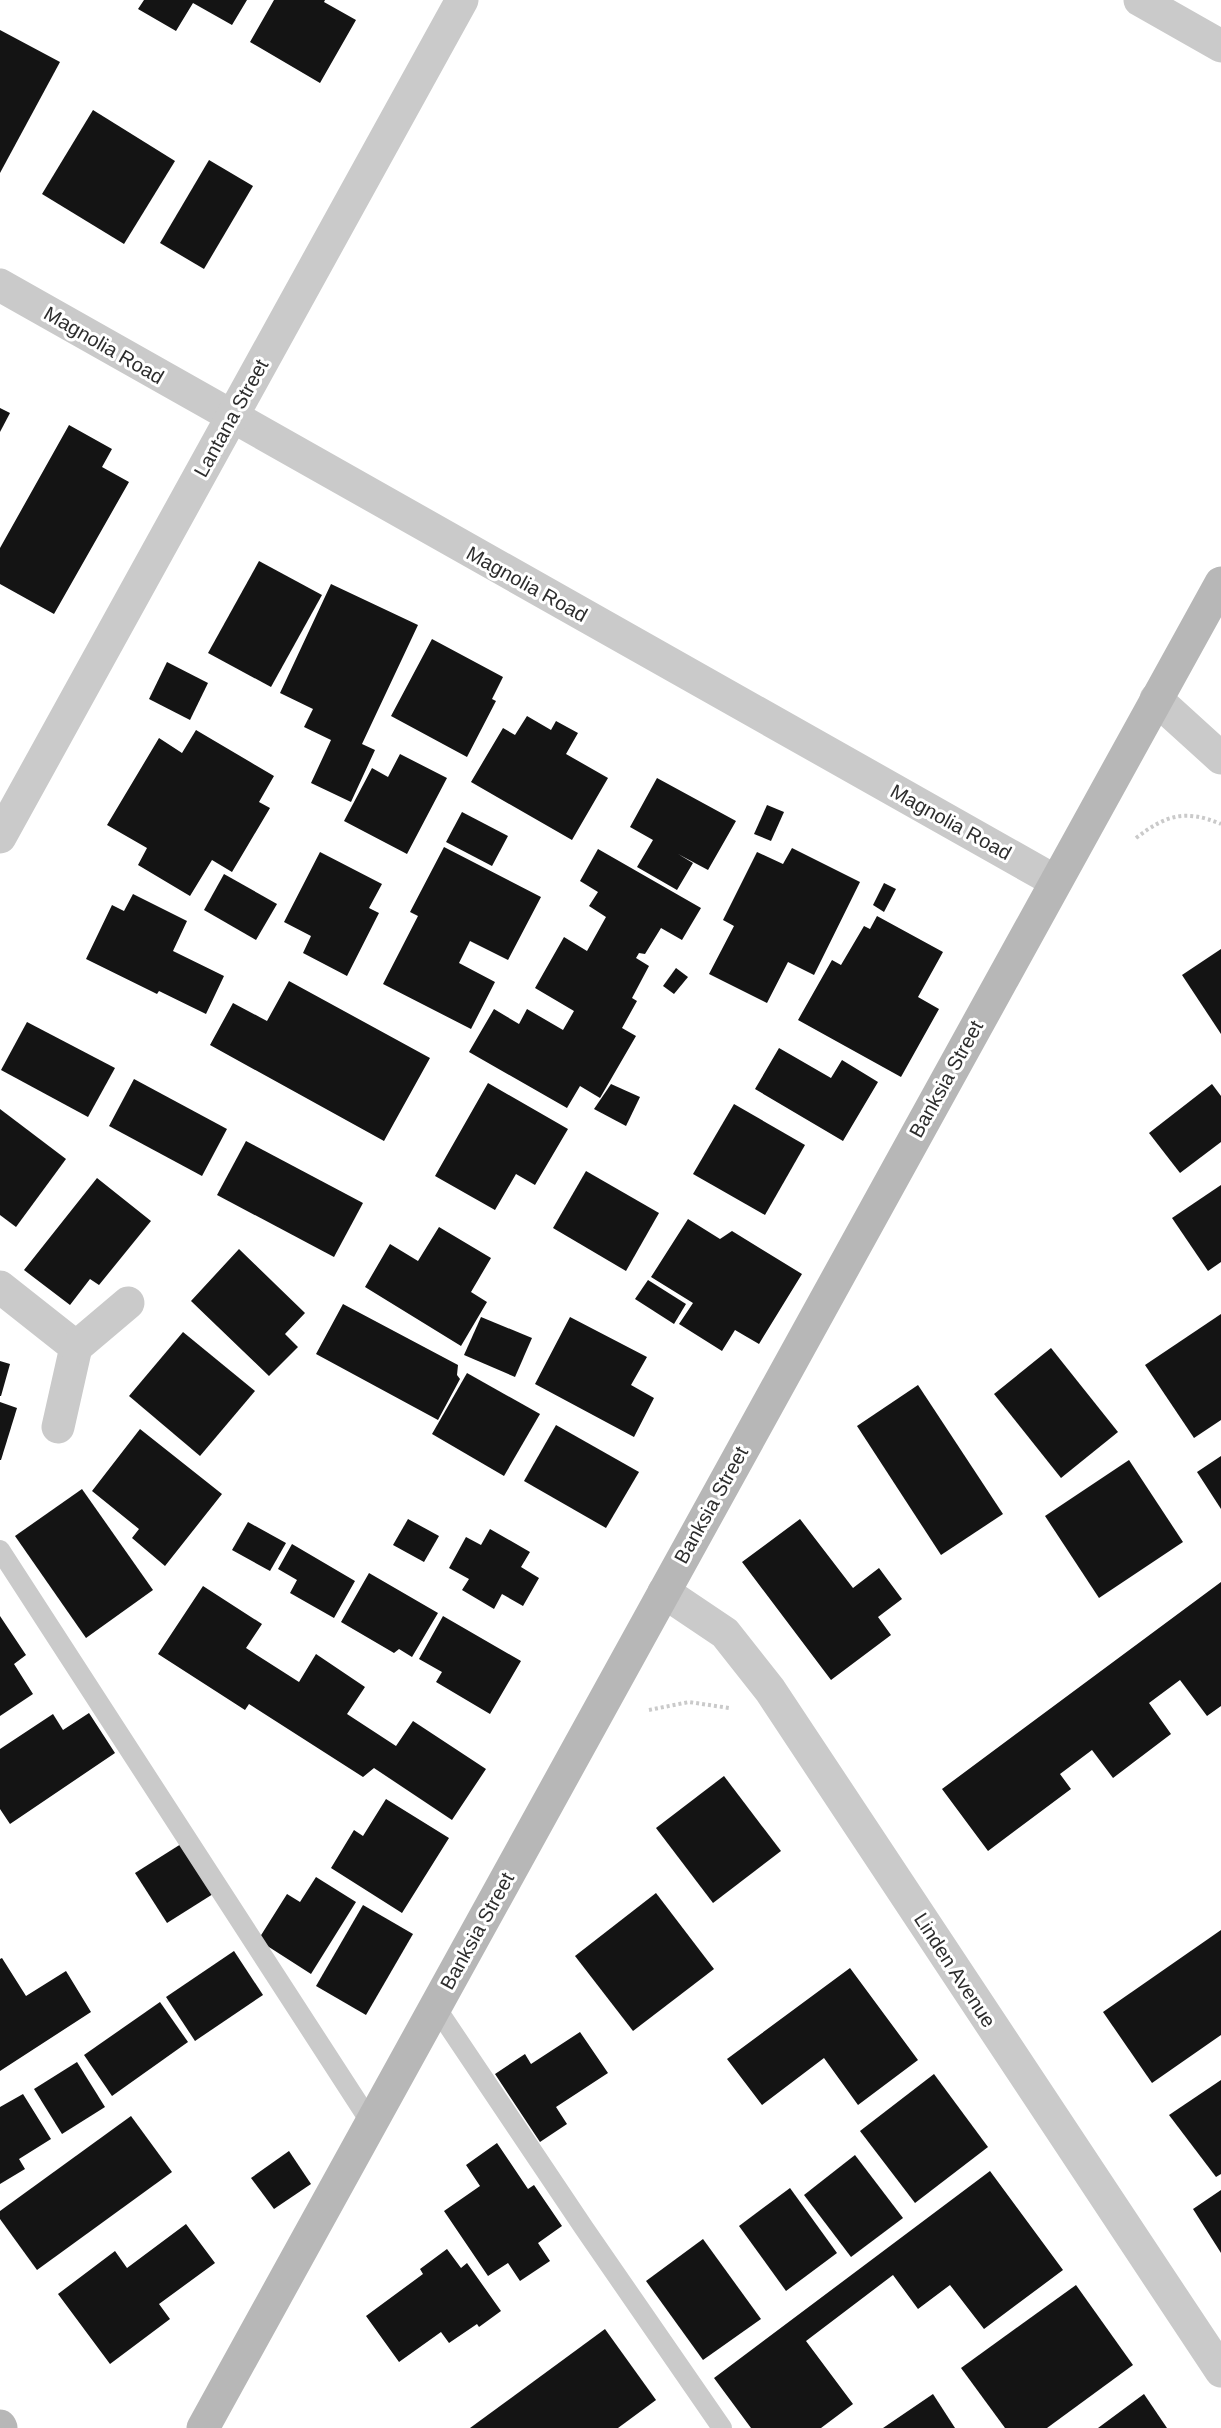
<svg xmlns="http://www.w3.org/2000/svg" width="1221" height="2428" viewBox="0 0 1221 2428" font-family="Arial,sans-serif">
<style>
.building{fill:#141414}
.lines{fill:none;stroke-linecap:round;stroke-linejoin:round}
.path{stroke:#cacaca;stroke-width:4;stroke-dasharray:3 3;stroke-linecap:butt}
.lane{stroke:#cacaca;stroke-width:20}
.street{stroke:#cacaca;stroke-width:33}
.secondary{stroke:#b7b7b7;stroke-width:33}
.labels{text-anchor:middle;stroke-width:6;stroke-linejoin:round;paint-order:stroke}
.street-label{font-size:20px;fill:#2d2d2d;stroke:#fff}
</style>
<rect width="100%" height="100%" fill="#fff"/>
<g class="building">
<polygon points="144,0 247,0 232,25 193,3 176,31 138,9"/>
<polygon points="274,0 325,0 324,2 356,20 320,83 250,42"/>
<polygon points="0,30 60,62 0,173"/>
<polygon points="93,110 175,161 124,244 42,194"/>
<polygon points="209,160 253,186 204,269 160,243"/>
<polygon points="0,408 10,413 0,432"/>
<polygon points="69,425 112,449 102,467 129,482 54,614 0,584 0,548"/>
<polygon points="259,561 322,595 271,687 208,653"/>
<polygon points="331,584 418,625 362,744 375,750 351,802 311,783 331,740 304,727 313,709 280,693"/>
<polygon points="432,639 503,677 492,699 496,701 467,757 391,716"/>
<polygon points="167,662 208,683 190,720 149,699"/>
<polygon points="527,716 551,730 556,721 578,733 566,754 608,778 572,840 471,782 503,728 515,735"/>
<polygon points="196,730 274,776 259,802 270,808 232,872 212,860 190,896 138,865 147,848 107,825 159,738 182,753"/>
<polygon points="400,754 447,778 407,854 344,821 372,768 388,777"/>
<polygon points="657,778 736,821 708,870 678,854 693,863 677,890 637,867 653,840 630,827"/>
<polygon points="767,805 784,812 771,841 754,834"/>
<polygon points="462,812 508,836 492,866 446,842"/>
<polygon points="444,847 541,897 508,960 470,941 459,963 495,982 471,1029 383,984 418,916 410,912"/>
<polygon points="792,848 860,882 814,975 788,962 767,1003 709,974 734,926 723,920 757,852 783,864"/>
<polygon points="598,849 701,908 682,940 661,928 645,954 639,953 636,958 649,966 632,998 637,1001 622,1028 636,1036 600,1098 580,1086 567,1108 469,1052 494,1009 519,1024 527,1009 563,1030 574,1011 535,988 564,937 587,951 606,917 589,906 598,892 580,881"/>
<polygon points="320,852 382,884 369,908 379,913 347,976 303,953 311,936 284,922"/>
<polygon points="224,874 277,904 256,940 204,910"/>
<polygon points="884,883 896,889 884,912 873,905"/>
<polygon points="133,894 187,921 173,951 224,976 206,1014 159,991 157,994 86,959 112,905 124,911"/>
<polygon points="877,916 943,952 918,997 939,1009 901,1077 798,1020 832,960 841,965 864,926 870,929"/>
<polygon points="1221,949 1221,1034 1182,975"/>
<polygon points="676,968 688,977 674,994 663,986"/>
<polygon points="289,981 430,1058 384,1141 210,1045 233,1003 267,1021"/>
<polygon points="27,1022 115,1068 88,1117 1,1070"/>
<polygon points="779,1048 831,1078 842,1060 878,1082 843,1141 755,1089"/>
<polygon points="134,1079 227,1129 202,1176 109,1126"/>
<polygon points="488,1083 568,1129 535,1185 516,1174 495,1210 435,1176"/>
<polygon points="611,1084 640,1097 626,1126 594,1109"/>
<polygon points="1212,1084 1221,1096 1221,1142 1180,1173 1149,1133"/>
<polygon points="734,1104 805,1145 765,1215 693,1174"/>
<polygon points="0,1109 66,1159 16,1227 0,1215"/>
<polygon points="246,1141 363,1203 334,1257 217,1195"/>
<polygon points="586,1171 659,1213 626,1271 553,1228"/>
<polygon points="97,1178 151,1221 99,1285 90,1279 70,1305 24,1270"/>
<polygon points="1221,1185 1221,1262 1208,1271 1172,1218"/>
<polygon points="688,1219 720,1239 732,1231 802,1274 759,1344 735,1330 722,1351 679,1324 693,1303 651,1277"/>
<polygon points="439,1227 491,1258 471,1292 487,1302 461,1346 365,1287 390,1244 418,1261"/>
<polygon points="239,1249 305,1313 285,1334 298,1347 269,1376 191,1301"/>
<polygon points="648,1280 686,1304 674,1324 635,1299"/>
<polygon points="343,1304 458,1365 457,1375 460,1379 438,1420 316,1354"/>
<polygon points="1221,1314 1221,1420 1194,1438 1145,1365"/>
<polygon points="481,1317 532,1338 515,1377 464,1355"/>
<polygon points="570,1317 647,1357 631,1385 654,1398 634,1437 535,1384"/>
<polygon points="183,1332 255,1391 200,1456 129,1396"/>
<polygon points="1051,1348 1118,1432 1061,1478 994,1394"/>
<polygon points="0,1361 10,1364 1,1396 0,1396"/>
<polygon points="467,1373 540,1414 504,1476 432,1434"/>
<polygon points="918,1385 1003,1514 941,1555 857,1426"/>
<polygon points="0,1402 17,1408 1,1460 0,1460"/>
<polygon points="556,1425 639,1472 606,1528 524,1481"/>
<polygon points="140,1429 222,1494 165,1566 132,1538 139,1529 92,1491"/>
<polygon points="1221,1456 1221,1509 1197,1472"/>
<polygon points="1129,1460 1183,1542 1099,1598 1045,1516"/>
<polygon points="82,1489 153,1590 86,1638 15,1536"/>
<polygon points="408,1519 439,1536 424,1562 393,1545"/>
<polygon points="800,1519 853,1588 879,1568 902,1599 878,1617 891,1635 831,1680 742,1562"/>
<polygon points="248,1522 286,1543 270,1571 232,1550"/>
<polygon points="490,1529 530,1552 521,1567 539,1578 523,1606 502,1594 494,1609 462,1590 469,1579 449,1568 466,1537 481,1545"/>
<polygon points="292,1544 355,1581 334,1618 290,1593 297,1580 278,1569"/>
<polygon points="369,1573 438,1613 412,1657 399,1649 394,1653 341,1622"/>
<polygon points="1221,1582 1221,1706 1207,1716 1180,1680 1149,1703 1171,1734 1113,1778 1092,1750 1060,1774 1071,1789 988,1851 942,1789"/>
<polygon points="203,1586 262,1624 246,1648 299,1682 316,1654 365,1687 347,1714 396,1746 413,1721 486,1769 452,1820 374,1768 363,1777 249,1704 245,1710 158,1654"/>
<polygon points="0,1616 26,1655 14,1664 33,1694 0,1716"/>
<polygon points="443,1616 521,1661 490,1714 436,1682 442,1672 419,1659"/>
<polygon points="89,1713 115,1753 10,1824 0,1809 0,1749 53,1714 63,1730"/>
<polygon points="724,1776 781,1851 713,1903 656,1828"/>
<polygon points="386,1799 449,1838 402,1913 331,1868 354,1830 363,1836"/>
<polygon points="181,1844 213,1894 167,1923 135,1873"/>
<polygon points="316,1877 356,1902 311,1974 258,1940 287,1894 300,1902"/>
<polygon points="656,1893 714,1969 633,2031 575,1956"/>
<polygon points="363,1905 413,1934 366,2015 316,1986"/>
<polygon points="1221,1930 1221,2035 1152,2083 1103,2012"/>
<polygon points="234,1951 263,1995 195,2041 166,1997"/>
<polygon points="2,1958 26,1996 66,1971 91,2012 0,2071 0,1959"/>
<polygon points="850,1968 918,2060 858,2105 824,2058 762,2105 727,2059"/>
<polygon points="160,2002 188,2042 112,2096 84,2055"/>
<polygon points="580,2032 608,2073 556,2107 567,2124 540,2142 495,2074 525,2054 531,2064"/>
<polygon points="77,2062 105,2107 62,2134 34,2089"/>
<polygon points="934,2074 988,2147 915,2203 860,2131"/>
<polygon points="1221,2080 1221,2174 1216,2177 1169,2115"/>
<polygon points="23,2094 51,2139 19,2159 25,2169 0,2184 0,2107"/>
<polygon points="131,2116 172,2172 37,2270 0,2219 0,2211"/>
<polygon points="497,2143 528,2189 534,2185 562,2226 538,2243 550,2261 520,2281 508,2263 488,2276 444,2211 480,2186 466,2165"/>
<polygon points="289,2151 311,2184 274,2209 251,2178"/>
<polygon points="855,2155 903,2218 851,2257 804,2195"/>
<polygon points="990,2171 1063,2270 984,2329 950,2285 918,2309 893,2275 806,2341 853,2404 821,2428 751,2428 714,2378"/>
<polygon points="790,2188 837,2253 786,2291 739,2226"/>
<polygon points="1221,2190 1221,2253 1193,2209"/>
<polygon points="186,2224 215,2263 159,2304 170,2319 110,2364 58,2294 115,2251 127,2268"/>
<polygon points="703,2239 761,2319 703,2360 646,2281"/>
<polygon points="447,2249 461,2268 467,2263 501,2311 479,2327 477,2324 449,2343 441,2332 399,2362 366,2316 423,2274 420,2269"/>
<polygon points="1076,2285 1133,2365 1047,2428 1005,2428 961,2368"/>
<polygon points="605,2329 656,2400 618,2428 470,2428"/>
<polygon points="933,2394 955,2428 883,2428"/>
<polygon points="1144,2394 1167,2428 1098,2428"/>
</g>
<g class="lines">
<g class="path">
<path d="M1136 838C1166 815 1185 809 1221 824"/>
<polyline points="649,1710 689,1702 729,1708"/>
</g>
<g class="lane">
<polyline points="0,1550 371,2123"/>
<polyline points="435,2006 584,2228 722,2428"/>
</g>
<g class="street">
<polyline points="1140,0 1221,46"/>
<polyline points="0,285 1055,881"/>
<polyline points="1156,699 1221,758"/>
<polyline points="0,837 462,0"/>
<polyline points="0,1287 76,1347 58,1427"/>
<polyline points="76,1347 128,1303"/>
<polyline points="664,1592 725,1633 770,1690 1221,2371"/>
</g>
<g class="secondary">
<polyline points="0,2426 1,2428"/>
<polyline points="203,2428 1221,583"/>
</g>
</g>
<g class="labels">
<g class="street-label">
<text transform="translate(104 345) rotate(30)" y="7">Magnolia Road</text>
<text transform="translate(231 418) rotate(-61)" y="7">Lantana Street</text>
<text transform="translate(527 584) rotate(29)" y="7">Magnolia Road</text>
<text transform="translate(951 822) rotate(29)" y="7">Magnolia Road</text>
<text transform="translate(946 1079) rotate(-61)" y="7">Banksia Street</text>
<text transform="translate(711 1505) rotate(-61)" y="7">Banksia Street</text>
<text transform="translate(477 1931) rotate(-61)" y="7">Banksia Street</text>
<text transform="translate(955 1970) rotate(57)" y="7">Linden Avenue</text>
</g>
</g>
</svg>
